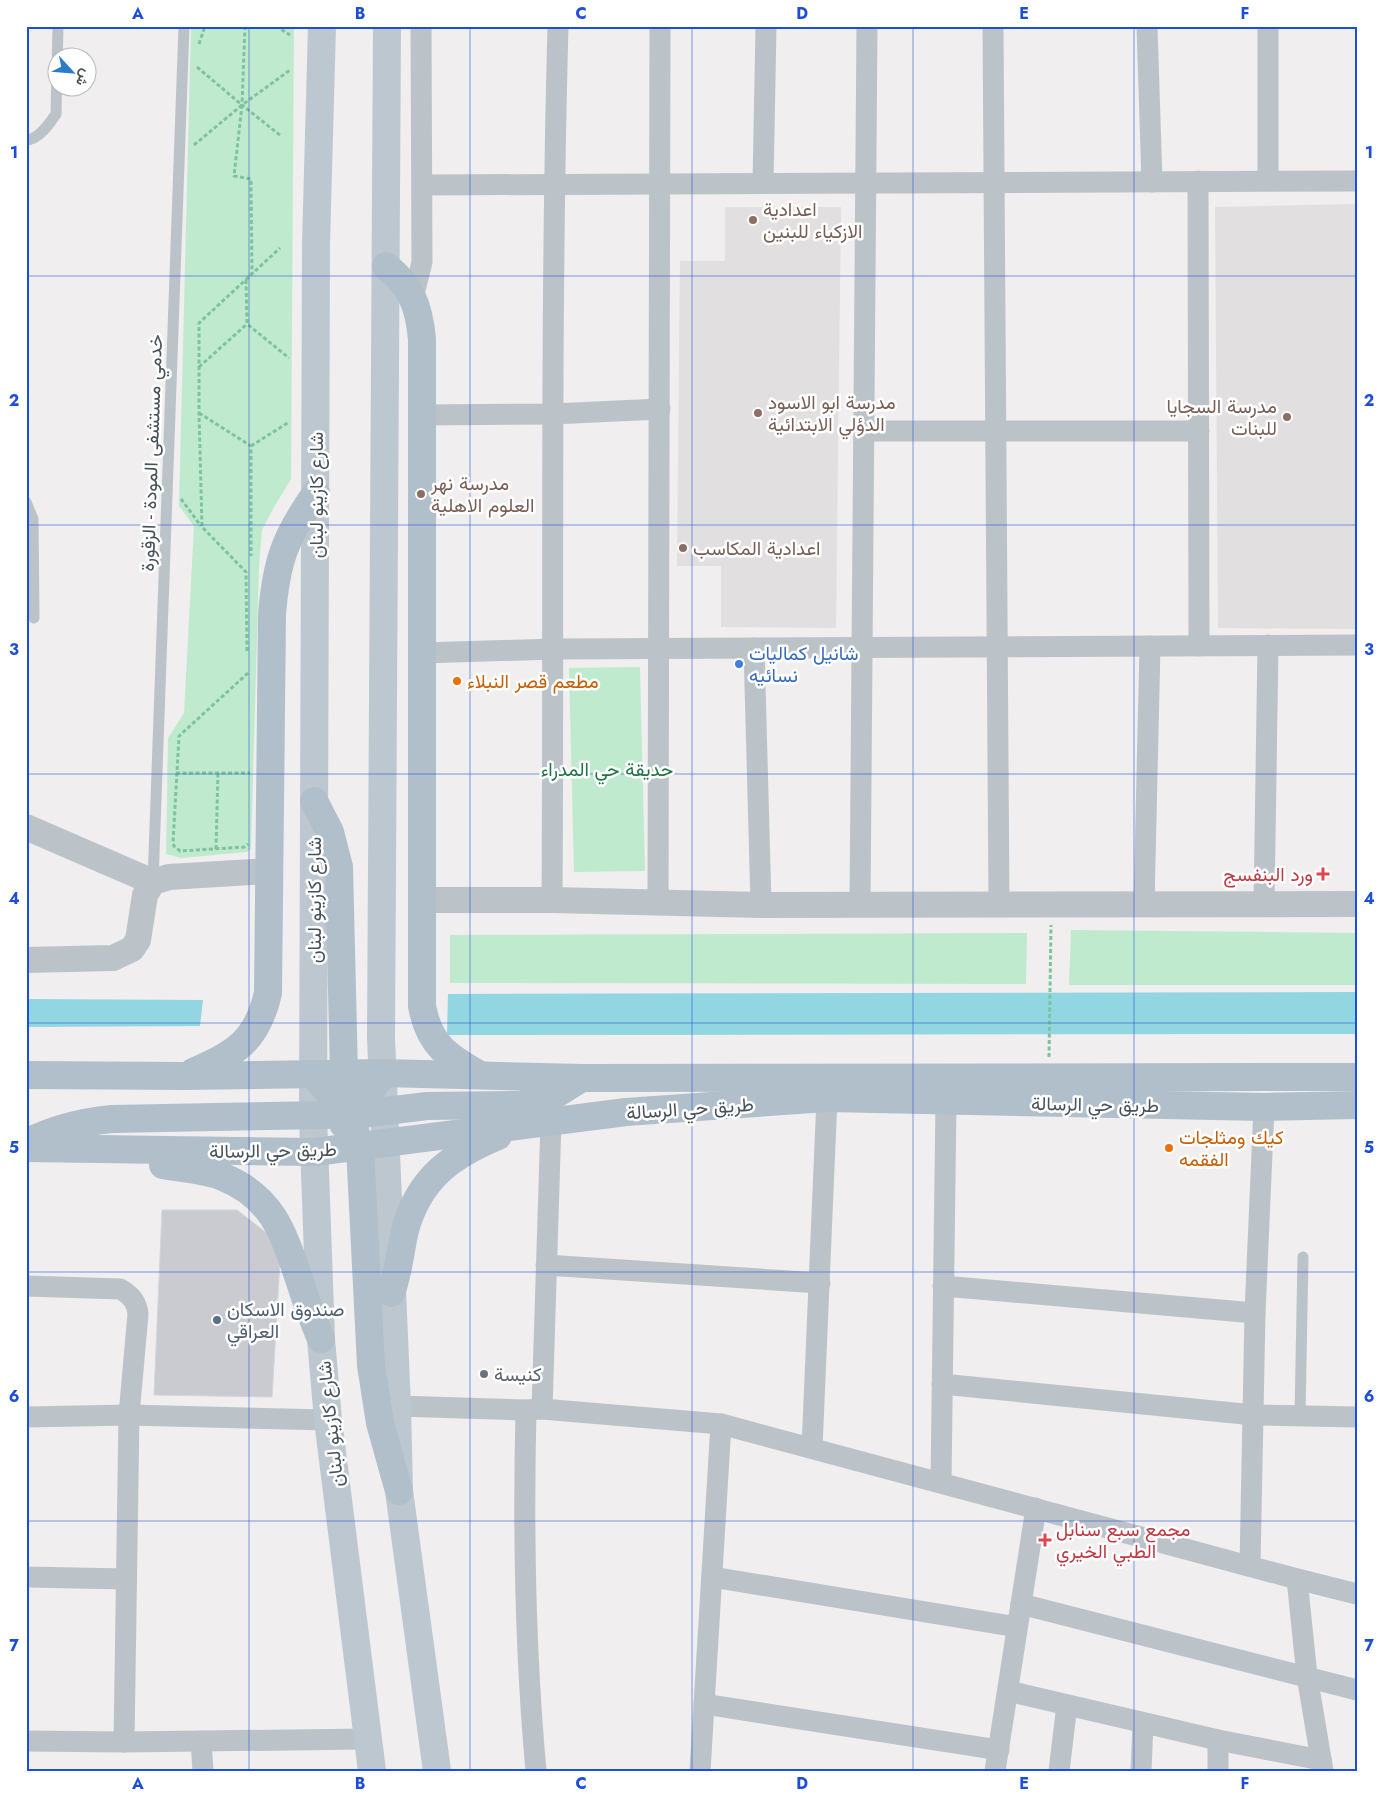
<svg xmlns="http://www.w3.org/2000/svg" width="1383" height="1797" viewBox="0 0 1383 1797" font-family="Jost,Vazirmatn,sans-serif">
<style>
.education{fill:#e1dfdf}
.green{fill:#c0eace}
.water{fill:#92d6e2}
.building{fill:#c9cbd0;stroke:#d3d5d9}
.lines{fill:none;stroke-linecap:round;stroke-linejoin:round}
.path{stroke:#7cc49c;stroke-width:3;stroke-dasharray:4 2.5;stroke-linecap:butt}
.service{stroke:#bbc3c9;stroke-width:11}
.minor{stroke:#bbc3c9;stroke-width:21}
.tertiary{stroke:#bbc3c9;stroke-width:26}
.secondary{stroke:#bdc7d0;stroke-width:28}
.primary{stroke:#b0bfca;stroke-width:28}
.grid{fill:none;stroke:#1d4ed8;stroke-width:1;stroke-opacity:0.55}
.education-dot{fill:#8d6e63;stroke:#fff;stroke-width:2}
.shop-dot{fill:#3f7fe0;stroke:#fff;stroke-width:2}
.food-dot{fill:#e8710a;stroke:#fff;stroke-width:2}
.health-dot{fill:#e0444e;stroke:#fff;stroke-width:2}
.service-dot{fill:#5c6f8a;stroke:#fff;stroke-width:2}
.worship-dot{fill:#6b7280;stroke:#fff;stroke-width:2}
.labels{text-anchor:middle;stroke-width:5;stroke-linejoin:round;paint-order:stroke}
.education-label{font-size:19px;fill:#785e54;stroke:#fff;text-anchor:start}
.street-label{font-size:19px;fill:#485259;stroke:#fff}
.shop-label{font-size:19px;fill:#366cbe;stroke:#fff;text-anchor:start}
.food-label{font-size:19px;fill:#c56008;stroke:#fff;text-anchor:start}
.park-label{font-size:19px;fill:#207345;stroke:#fff}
.health-label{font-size:19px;fill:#be3a42;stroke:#fff;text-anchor:end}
.service-label{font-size:19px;fill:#4e5e75;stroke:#fff;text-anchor:start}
.worship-label{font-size:19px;fill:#5b616d;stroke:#fff;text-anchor:start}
.neatline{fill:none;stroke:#1d4ed8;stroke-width:2}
.grid-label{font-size:16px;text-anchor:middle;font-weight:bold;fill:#1d4ed8}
</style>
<rect width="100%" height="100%" fill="#f0eeee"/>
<g class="education">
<polygon points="1357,204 1357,629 1218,628 1215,207"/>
<polygon points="725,207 841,207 836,628 721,627 721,566 677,566 680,261 725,261"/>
</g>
<g class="green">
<polygon points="191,26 294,26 291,479 274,507 262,530 259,566 251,849 247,852 181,858 166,854 168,738 184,713 194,526 179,506"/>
<polygon points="640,667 645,871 574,872 569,668"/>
<polygon points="1071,930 1357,933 1357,985 1069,985"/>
<polygon points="1027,933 1026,984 450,983 450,935"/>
</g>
<g class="water">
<polygon points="1357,992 1357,1034 447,1035 448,994"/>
<polygon points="26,999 203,1000 200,1026 26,1027"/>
</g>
<polygon class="building" points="162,1210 237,1210 281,1244 272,1397 154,1395"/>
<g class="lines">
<g class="path">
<polyline points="245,26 242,105 281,136"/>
<polyline points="276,26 290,35"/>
<polyline points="199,44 205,26"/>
<polyline points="197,67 242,105 234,176 251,179 252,273"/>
<polyline points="194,145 242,105 290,70"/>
<polyline points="246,280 247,324 289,358"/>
<polyline points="199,367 247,324"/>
<polyline points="199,413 251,446 251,556"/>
<polyline points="251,446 289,422"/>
<polyline points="181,499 201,526"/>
<polyline points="247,651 246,572 202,527 199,413 199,323 280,248"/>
<polyline points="248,673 179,736 173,843 174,846 180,851 244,847 248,844"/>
<polyline points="176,773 250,773"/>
<polyline points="216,849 218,773"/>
<polyline points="1049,1057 1051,925"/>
</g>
<g class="service">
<path d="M26 140C39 140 50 123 56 114L58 26"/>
<polyline points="26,502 33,519 34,618"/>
<polyline points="153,882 184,26"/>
<polyline points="1300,1416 1303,1257"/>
</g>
<g class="minor">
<polyline points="993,26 999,906"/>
<polyline points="1147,26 1152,182"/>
<polyline points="1268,26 1268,181"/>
<polyline points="1198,181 1199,646"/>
<polyline points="763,183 766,26"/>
<polyline points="422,185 1357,181"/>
<polyline points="413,298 422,262 421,26"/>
<polyline points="422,415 552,414 660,409"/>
<polyline points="864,431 1199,431"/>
<polyline points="754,648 761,905"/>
<polyline points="422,653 554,649 1357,645"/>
<path d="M552 900C554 609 550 318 558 26"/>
<path d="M658 903C656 610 660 318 660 26"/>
<polyline points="1264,904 1268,645"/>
<polyline points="1144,905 1150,646"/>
<polyline points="860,906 867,26"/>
<polyline points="546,1265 820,1283"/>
<path d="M26 1286 120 1289C131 1295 137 1302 138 1314L129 1415 124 1742"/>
<polyline points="943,1286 1255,1313"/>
<polyline points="942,1384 1254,1415 1357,1417"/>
<polyline points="397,1406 526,1410 542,1409 721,1424 1297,1579 1357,1594"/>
<polyline points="542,1409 551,1122"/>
<path d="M526 1410C523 1531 525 1650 536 1771"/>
<polyline points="26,1417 129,1415 328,1420"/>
<polyline points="812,1448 827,1098"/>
<polyline points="941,1482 946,1101"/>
<polyline points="1250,1566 1255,1313 1264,1107"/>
<polyline points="26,1577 126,1579"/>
<polyline points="712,1577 1017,1627"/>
<polyline points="1297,1579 1307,1676 1323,1771"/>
<polyline points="1021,1604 1357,1690"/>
<polyline points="1008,1691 1218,1740 1321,1760"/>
<polyline points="704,1704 999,1750"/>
<polyline points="26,1741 124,1742 367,1739"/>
<polyline points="201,1741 203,1771"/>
<polyline points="700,1771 721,1424"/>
<polyline points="995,1771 1036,1508"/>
<polyline points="1059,1771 1067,1705"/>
<polyline points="1141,1771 1143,1723"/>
<polyline points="1218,1771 1218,1740"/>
</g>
<g class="tertiary">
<polyline points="26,827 153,882"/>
<polyline points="423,900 552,900 761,905 1357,904"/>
<polyline points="26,960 113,958 132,949 138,940 145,895 153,882 169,877 270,871"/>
</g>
<g class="secondary">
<polyline points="322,26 316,244 313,1116 321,1339 328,1420 372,1771"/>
<polyline points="387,26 381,1038 397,1406 399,1491 437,1771"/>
</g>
<g class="primary">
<path d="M386 266C412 287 419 307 422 339V1006C429 1045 448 1057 480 1075"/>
<polyline points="314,801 330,832 339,867 344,1073 349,1091"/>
<path d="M193 1072C236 1053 257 1041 268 993L272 615C276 562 285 537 316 493"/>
<path d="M312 1074C332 1096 354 1117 360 1147L371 1365 380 1423 399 1491"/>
<polyline points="26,1075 184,1076 383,1073 582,1078 1357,1077"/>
<polyline points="343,1124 362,1114 427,1106 519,1105 539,1101 558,1093 582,1078"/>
<path d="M26 1143C53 1129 82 1122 112 1119L327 1115C355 1106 368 1098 383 1073"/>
<polyline points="26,1148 315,1152 626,1112 827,1098 1264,1107 1357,1105"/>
<path d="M163 1165C183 1169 204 1169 223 1177 276 1198 285 1239 302 1288 307 1305 314 1322 321 1339"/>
<path d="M391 1293C399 1272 400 1251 405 1230 419 1178 452 1155 498 1136"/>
</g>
</g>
<path class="grid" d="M249 26V1771M470 26V1771M692 26V1771M913 26V1771M1134 26V1771M26 276H1357M26 525H1357M26 774H1357M26 1023H1357M26 1272H1357M26 1521H1357"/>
<g class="education-dot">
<circle cx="753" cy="220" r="5"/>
<circle cx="758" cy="413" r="5"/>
<circle cx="1287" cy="417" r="5"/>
<circle cx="421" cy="494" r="5"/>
<circle cx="683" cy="548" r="5"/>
</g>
<circle class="shop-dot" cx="739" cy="664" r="5"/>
<g class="food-dot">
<circle cx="457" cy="681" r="5"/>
<circle cx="1169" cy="1148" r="5"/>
</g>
<g class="health-dot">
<path d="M1320.5 866.5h5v5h5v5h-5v5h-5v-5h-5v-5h5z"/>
<path d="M1042.5 1532.5h5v5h5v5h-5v5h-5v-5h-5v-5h5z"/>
</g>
<circle class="service-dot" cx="217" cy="1320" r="5"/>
<circle class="worship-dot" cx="484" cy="1374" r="5"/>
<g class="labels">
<g class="education-label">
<text x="763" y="216">اعدادية<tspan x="763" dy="22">الازكياء للبنين</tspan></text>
<text x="768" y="409">مدرسة ابو الاسود<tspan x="768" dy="22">الدؤلي الابتدائية</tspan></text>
<text x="1277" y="413" text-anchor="end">مدرسة السجايا<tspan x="1277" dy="22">للبنات</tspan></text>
<text x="431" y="490">مدرسة نهر<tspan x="431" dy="22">العلوم الاهلية</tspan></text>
<text x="693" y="555">اعدادية المكاسب</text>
</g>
<g class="street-label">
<text transform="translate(151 453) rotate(-88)" y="7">خدمي مستشفى المودة - الزقورة</text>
<text transform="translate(316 495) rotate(-90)" y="7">شارع كازينو لبنان</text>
<text transform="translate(314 900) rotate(-90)" y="7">شارع كازينو لبنان</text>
<text transform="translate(1095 1104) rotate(1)" y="7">طريق حي الرسالة</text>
<text transform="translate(690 1108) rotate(-4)" y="7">طريق حي الرسالة</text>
<text transform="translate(273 1150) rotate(-1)" y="7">طريق حي الرسالة</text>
<text transform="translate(330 1424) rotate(-96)" y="7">شارع كازينو لبنان</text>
</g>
<g class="shop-label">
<text x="749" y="660">شانيل كماليات<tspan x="749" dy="22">نسائيه</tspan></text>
</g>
<g class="food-label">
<text x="467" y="688">مطعم قصر النبلاء</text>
<text x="1179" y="1144">كيك ومثلجات<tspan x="1179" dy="22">الفقمه</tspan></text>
</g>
<g class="park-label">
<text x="607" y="776">حديقة حي المدراء</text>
</g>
<g class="health-label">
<text x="1313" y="881">ورد البنفسج</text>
<text x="1056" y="1536" text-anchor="start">مجمع سبع سنابل<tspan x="1056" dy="22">الطبي الخيري</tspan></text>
</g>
<g class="service-label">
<text x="227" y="1316">صندوق الاسكان<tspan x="227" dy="22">العراقي</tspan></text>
</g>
<g class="worship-label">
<text x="494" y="1381">كنيسة</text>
</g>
</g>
<rect width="1383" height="1797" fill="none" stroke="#ffffff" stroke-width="55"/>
<g transform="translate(72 72) rotate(116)"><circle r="24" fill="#ffffff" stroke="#b6babd"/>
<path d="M0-4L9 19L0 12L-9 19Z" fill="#2b7bcd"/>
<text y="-8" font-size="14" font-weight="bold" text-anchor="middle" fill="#485259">ش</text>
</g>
<rect x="28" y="28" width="1328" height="1742" class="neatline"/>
<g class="grid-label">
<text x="138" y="19">A</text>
<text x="360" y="19">B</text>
<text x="581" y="19">C</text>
<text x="802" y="19">D</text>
<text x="1024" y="19">E</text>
<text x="1245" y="19">F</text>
<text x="14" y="158">1</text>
<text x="1369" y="158">1</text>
<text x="14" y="406">2</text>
<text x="1369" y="406">2</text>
<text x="14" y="655">3</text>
<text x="1369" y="655">3</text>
<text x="14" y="904">4</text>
<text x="1369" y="904">4</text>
<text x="14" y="1153">5</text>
<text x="1369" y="1153">5</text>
<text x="14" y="1402">6</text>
<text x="1369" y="1402">6</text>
<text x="14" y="1651">7</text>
<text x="1369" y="1651">7</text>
<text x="138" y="1789">A</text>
<text x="360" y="1789">B</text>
<text x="581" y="1789">C</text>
<text x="802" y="1789">D</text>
<text x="1024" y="1789">E</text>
<text x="1245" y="1789">F</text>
</g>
</svg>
